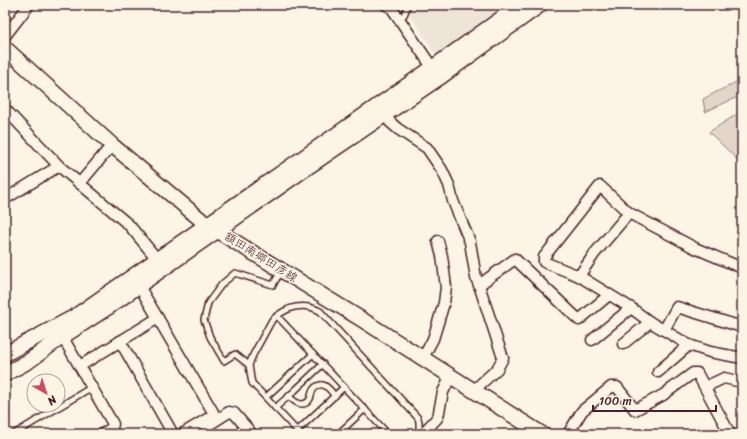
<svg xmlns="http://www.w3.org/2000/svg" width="747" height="439" viewBox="0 0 747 439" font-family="Sriracha,'Klee One',sans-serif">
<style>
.built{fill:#eee5d7}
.green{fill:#e2d5ca;stroke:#967a7a}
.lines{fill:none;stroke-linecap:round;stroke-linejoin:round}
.lane-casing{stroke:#4a1f2b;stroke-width:8}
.street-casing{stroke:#4a1f2b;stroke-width:13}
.secondary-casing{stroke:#4a1f2b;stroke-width:17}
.lane{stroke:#fcf5e5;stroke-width:5}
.street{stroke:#fcf5e5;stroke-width:10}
.secondary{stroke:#fcf5e5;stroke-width:14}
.labels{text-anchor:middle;stroke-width:3;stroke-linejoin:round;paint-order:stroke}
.street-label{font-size:12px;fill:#4a1f2b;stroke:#fcf5e5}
</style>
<rect width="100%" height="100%" fill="#fcf5e5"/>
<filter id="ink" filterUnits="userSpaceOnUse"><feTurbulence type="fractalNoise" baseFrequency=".025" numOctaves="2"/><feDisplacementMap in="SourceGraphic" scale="8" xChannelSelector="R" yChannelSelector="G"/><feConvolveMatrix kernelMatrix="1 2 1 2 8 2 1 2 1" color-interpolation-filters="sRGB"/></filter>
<g filter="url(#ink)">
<polygon class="built" points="397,5 507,5 436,55 406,9"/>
<g class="green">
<polygon points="742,70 742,95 705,112 703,99 738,81"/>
<polygon points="742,111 742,164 709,132"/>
</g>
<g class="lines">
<defs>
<g id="lane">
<polyline points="400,19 404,15 408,5"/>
<polyline points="277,316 388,434"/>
<polyline points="249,365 235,354 224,361 210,337 204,320 208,303 222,284 235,273 273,285 281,271"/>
<polyline points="289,396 323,364"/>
<polyline points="266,397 313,354"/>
<path d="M275 408 289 396C294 402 304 409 310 399 312 394 311 389 317 386 319 385 321 384 323 385 328 386 332 393 335 396"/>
<polyline points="297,431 344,387"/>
<polyline points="14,434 92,387"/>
<path d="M300 434 252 383 251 378 249 365 253 355 272 320C286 307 303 302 320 311L418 418 419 422V434"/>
<polyline points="338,434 365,409"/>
</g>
<g id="street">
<polyline points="386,5 391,7 436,73"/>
<polyline points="5,36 29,5"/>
<polyline points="5,109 59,166 129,225 157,259"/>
<polyline points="386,115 390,122 398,129 427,148 442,170 449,185 453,201 470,242 476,278 479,285"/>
<polyline points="80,183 112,145"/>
<polyline points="5,199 59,166"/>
<polyline points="742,268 695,248 629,213 600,186 544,257 544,262 579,276 631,308 650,322 689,345 710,352 742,358"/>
<polyline points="579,276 595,253 629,213"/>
<polyline points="139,286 213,412 212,416 182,434"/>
<polyline points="664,330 677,307 742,327"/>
<polyline points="62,337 66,343 113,424 112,428 102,434"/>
<polyline points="592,340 631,308"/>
<polyline points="120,341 173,434"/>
<polyline points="623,344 650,322"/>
<polyline points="423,358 433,339 444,303 446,287 442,256 438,241"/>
<polyline points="80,366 158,318"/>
<polyline points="658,372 689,345"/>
<polyline points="705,387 724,378 742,382"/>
<polyline points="473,391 497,369 503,358 479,285 515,259 579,320 609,295"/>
<polyline points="207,426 229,412 234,413 252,434"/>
<polyline points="426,434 427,429 438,417 443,392 451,376"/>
<polyline points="568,434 582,411 611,387 617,387 635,410 663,395 693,373 697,373 730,434"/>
</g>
<g id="secondary">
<polyline points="5,48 112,145 206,224 361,319 542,434"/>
<polyline points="5,354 74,317 432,68 520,5"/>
<polyline points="5,374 29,361 62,337 110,306 302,171 439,78 540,5"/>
</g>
</defs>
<use href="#lane" class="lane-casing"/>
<use href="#street" class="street-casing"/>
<use href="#secondary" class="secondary-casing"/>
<use href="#lane" class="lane"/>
<use href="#street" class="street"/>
<use href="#secondary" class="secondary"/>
</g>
</g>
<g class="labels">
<g class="street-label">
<text transform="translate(261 257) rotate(32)" y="4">額田南郷田彦線</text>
</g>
</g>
<rect width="747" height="439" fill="none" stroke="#fcf5e5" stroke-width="20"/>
<rect x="10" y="10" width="727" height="419" fill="none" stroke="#4a1f2b" stroke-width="1.5" filter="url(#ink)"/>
<g transform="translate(46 393) rotate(141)"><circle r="19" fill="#fcf5e5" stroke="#b59f9b"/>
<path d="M0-3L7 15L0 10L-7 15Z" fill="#d1495b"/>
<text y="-6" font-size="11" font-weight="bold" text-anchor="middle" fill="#4a1f2b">N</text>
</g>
<path d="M593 405v6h123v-6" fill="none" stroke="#4a1f2b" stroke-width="2"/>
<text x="599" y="405" font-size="12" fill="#4a1f2b" stroke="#fcf5e5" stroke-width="3" paint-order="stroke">100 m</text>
</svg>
